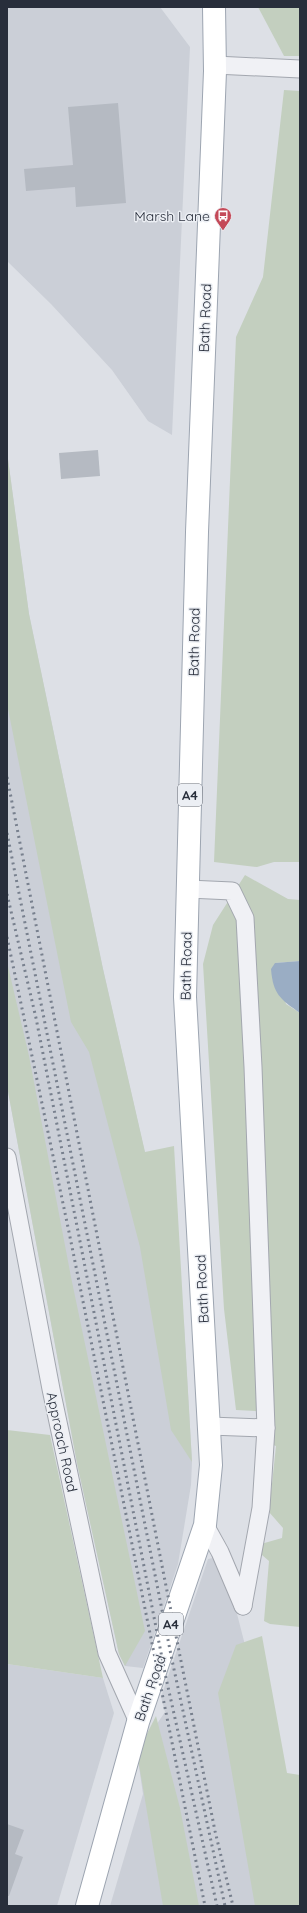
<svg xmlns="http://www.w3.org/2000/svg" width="307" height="1913" viewBox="0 0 307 1913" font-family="Quicksand,sans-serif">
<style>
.built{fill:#cbcfd7}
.green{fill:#c3cfbf}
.water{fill:#9aadc4}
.building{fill:#b5bac2}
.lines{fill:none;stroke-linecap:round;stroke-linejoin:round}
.street-casing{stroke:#a3a7af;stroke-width:19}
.primary-casing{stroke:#9da5b1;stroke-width:24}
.street{stroke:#f0f1f5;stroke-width:17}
.primary{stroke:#fff;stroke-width:22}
.rail{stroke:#78808e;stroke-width:3;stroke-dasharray:2 4;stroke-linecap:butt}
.labels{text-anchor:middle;stroke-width:3;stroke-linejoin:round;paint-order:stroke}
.shield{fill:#eceff4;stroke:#636872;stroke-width:1}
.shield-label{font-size:13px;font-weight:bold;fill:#282e3b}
.poi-label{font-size:14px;fill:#282e3b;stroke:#eceff4;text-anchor:end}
.street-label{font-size:14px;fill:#282e3b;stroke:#eceff4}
</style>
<rect width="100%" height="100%" fill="#dde0e6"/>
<g class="built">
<polygon points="7,7 160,7 190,47 172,435 148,421 112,370 51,304 7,261"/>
<polygon points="7,452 29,614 103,969 184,1324 192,1462 191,1485 178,1564 143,1668 125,1666 119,1654 77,1463 7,1086"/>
<polygon points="213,1558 235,1606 254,1680 299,1906 110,1906 143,1794 137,1753 165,1712 161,1697 208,1559"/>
<polygon points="7,1664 103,1678 114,1713 57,1906 7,1906"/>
</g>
<g class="green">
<polygon points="258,7 300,7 300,56 284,56"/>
<polygon points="284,90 300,91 300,862 274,862 257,867 214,862 236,337 263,277"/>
<polygon points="7,452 29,614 103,969 145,1152 174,1146 192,1462 171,1430 140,1247 89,1052 71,1022 7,704"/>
<polygon points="245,875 288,899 300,900 300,961 275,963 286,1004 300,1013 300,1627 270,1624 264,1621 269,1561 262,1555 261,1544 282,1538 283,1528 269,1512 276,1446 273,1445 272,1412 236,1410 224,1309 203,964 213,925"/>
<polygon points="7,962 29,1056 71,1277 145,1631 125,1666 119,1654 77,1463 7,1086"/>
<polygon points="7,1430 50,1435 103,1678 7,1664"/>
<polygon points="262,1636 287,1773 300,1775 300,1906 255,1906 218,1693 236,1645"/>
<polygon points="156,1716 180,1808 199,1906 163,1906 137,1753"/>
</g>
<path class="water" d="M300 961V1013C280 999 273 994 271 969L275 963Z"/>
<g class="building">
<polygon points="118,103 126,203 76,207 75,187 26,191 24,169 73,165 68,107"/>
<polygon points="98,450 100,476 61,479 59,453"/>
<polygon points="7,1824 24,1830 15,1854 23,1857 9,1896 7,1896"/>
</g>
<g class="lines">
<defs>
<g id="street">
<polyline points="215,65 300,69"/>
<polyline points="188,889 232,891 245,918 253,1067 266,1428 261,1508 243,1606"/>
<polyline points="7,1157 51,1389 107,1653 138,1722"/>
<polyline points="210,1426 266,1428"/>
<polyline points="205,1525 220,1552 243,1606"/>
</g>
<polyline id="primary" points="87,1906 138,1722 205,1525 211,1465 185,997 197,532 215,71 214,7"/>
</defs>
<use href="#street" class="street-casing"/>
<use href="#primary" class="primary-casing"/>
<use href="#street" class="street"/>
<use href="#primary" class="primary"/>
<g class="rail">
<polyline points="7,777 166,1586 215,1831 233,1906"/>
<polyline points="7,833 172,1660 225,1906"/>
<polyline points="7,894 36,1018 166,1678 217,1906"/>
<polyline points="7,937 69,1232 205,1906"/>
</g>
</g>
<defs>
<symbol id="bus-pin" viewBox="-11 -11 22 30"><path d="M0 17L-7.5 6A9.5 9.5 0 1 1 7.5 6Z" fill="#c44958" stroke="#eceff4"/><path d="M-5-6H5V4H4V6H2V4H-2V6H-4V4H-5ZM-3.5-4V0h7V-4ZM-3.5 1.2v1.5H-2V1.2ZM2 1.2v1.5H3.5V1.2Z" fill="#fff"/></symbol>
</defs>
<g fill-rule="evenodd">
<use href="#bus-pin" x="213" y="206" width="20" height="27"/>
</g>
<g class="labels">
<g class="shield">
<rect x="178" y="784" width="24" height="22" rx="3"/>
<rect x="159" y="1613" width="24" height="22" rx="3"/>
</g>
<g class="shield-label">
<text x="190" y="800">A4</text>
<text x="171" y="1629">A4</text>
</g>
<g class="poi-label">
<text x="210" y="221">Marsh Lane</text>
</g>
<g class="street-label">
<text transform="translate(205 318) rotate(-88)" y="5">Bath Road</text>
<text transform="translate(194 642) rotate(-89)" y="5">Bath Road</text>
<text transform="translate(186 966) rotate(-89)" y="5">Bath Road</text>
<text transform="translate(202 1289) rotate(-93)" y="5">Bath Road</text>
<text transform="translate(62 1442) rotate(78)" y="5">Approach Road</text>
<text transform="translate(150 1688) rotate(-71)" y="5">Bath Road</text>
</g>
</g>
<rect width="307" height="1913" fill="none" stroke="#282e3b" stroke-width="16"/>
</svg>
